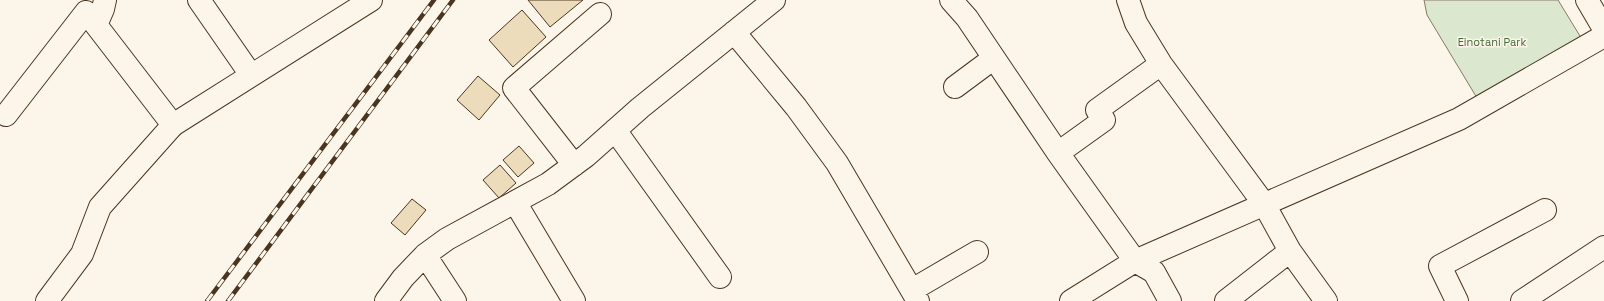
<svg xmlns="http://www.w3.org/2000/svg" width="1604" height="301" font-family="'Space Grotesk',sans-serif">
  <rect width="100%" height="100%" fill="#fbf6e9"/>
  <path fill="#dce7d0" stroke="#887966" d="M1424,0h134l25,41 -106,57 -50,-83z"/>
  <path fill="#ecdcbc" stroke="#4a3520" d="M528,0h55l-33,27z
    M522,10l24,27 -33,30 -24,-27z
    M478,76l22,19 -21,25 -22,-20z
    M519,146l15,17 -16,14 -15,-17z
    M500,165l16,18 -17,15 -16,-18z
    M412,199l14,11 -21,25 -14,-12z"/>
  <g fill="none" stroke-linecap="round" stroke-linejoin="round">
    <g stroke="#4a3520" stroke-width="24">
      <path id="minor" d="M199,0l52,75
        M951,0l16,18 91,135 77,108 19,11 16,29
        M1128,0l8,23 25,41 103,140 26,47 36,50
        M96,25l7,-16 2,-9
        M734,32l62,75 41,56 81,138
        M955,87l39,-29
        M6,115l80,-103 87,113 198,-125
        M615,130l105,147
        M1058,153l46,-33 -7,-10 64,-46
        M574,165l-60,-77 86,-74
        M515,202l59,99
        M425,255l30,46
        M912,290l65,-38
        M386,301l17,-23 22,-23 22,-16 101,-55 38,-28 54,-48 134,-108
        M1071,301l64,-40 324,-142 145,-83
        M1226,301l64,-50
        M1457,301l-17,-35 105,-56
        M1522,301l82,-54"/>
    </g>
    <g stroke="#4a3520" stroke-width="24">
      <path id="tertiary" d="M1587,0l17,29"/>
    </g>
    <g stroke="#4a3520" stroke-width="24">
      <path id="secondary" d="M47,301l35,-47 18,-47 73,-82"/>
    </g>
    <use href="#minor" stroke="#fbf6e9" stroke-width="22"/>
    <use href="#tertiary" stroke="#fbf6e9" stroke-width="22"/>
    <use href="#secondary" stroke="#fbf6e9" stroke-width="22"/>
    <g stroke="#4a3520" stroke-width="4.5">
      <path id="rail" d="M207,301l227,-301
        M228,301l225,-301"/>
    </g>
    <use href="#rail" stroke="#fbf6e9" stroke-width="3" stroke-dasharray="9" stroke-linecap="butt"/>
  </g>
  <g text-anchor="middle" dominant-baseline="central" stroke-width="3" stroke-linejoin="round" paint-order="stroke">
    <g font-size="11" fill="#436837" stroke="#fbf6e9">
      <text x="1492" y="42">Einotani Park</text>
    </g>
  </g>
</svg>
